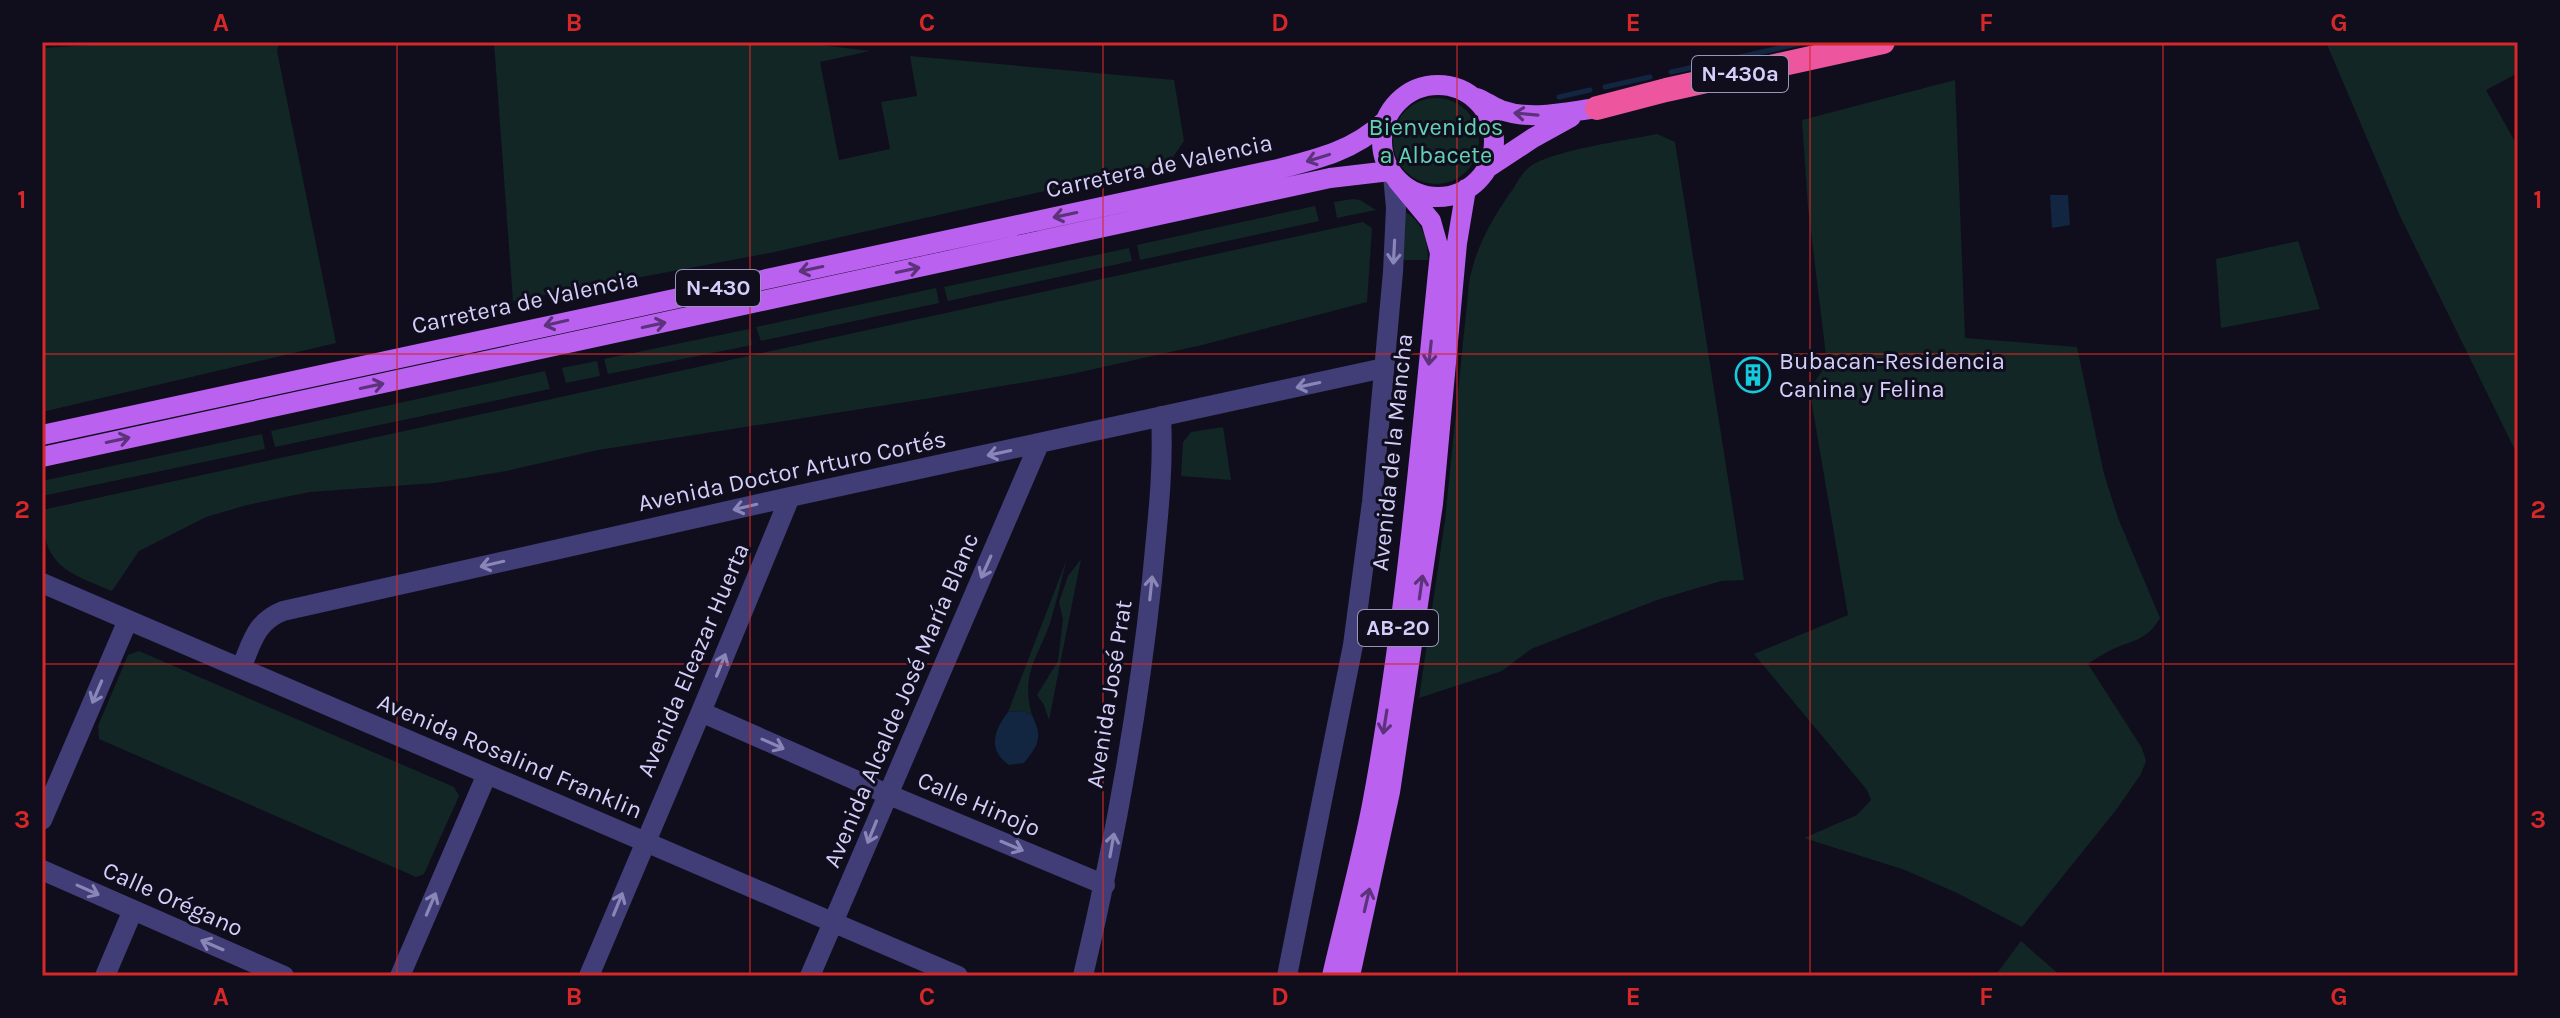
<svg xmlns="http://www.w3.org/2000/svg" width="2560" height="1018" font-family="Karla,sans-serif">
  <rect width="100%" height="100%" fill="#100e1d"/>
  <path fill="#112625" d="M145,42h134l-2,9 59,292 -294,69v-364z
    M494,42h303l73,9 -50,11 19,98 51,-11 -9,-47 36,-6 -7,-40 264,24 10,61 -15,22 -399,90 -257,48z
    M2326,42h192v31l-32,17 32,57v309l-118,-240z
    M1955,80l10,258 112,9 27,127 14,44 42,100c-13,23 -28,22 -49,32 -8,4 -16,9 -23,14l54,84 4,13 -5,13 -25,36 -94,117 -65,-34 -52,-23 -101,-32 53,-23 14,-15 -4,-10 -113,-136 94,-39 -37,-216 2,-15 14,-20 -19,-157 -6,-87z
    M1393 141a43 43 0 1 1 86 0a43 43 0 1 1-86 0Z
    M1657,134l18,8 69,438 -23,1 -64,19 -126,49 -29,22 -83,27 26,-178 24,-237c6,-35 24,-66 44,-94 5,-8 11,-19 19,-24 28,-16 91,-24 125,-31z
    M1352,199l8,1 16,10 -39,8 -3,-16z
    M1315,206l4,15 -179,39 -3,-15z
    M1404,211c19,11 24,29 24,49h-26z
    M1363,222l9,6 -5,74 -165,43 -135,30 -136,23 -333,52 -92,21 -71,12 -125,9 -63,13 -41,12 -67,34 -27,40c-46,-19 -69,-25 -70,-81z
    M2298,241l22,68 -99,19 -5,-69z
    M1129,248l3,13 -184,40 -4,-14z
    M936,288l3,15 -178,38 -5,-14z
    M749,329l3,16 -144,29 -4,-15z
    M597,361l3,15 -34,7 -4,-15z
    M545,371l5,18 -275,58 -4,-16z
    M1223,427l8,53 -50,-4 2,-34 8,-10z
    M262,434l3,15 -223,47v-15z
    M1067,559c-6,20 -10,41 -16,61 -12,37 -31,53 -19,95l-9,-4 -15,1z
    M1081,559l-32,161 -5,-15 -7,-10 21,-34 5,-42 -4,-17 9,-26z
    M139,651l315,136 5,9 -35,78 -8,3 -317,-138 -1,-13 30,-71z
    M2021,941l40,35h-66z"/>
  <path fill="#122541" d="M2050,195h18l2,30 -18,3z
    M1023,711l9,4c11,23 7,29 -8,48l-15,2c-22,-15 -15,-35 -1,-53z"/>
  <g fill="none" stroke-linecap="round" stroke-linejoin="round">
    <path stroke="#122541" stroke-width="5" d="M1735,58l71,-16
      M1671,72l37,-8
      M1605,87l45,-10
      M1559,97l31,-7"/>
    <path stroke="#403d77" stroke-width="20" d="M42,583l916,393
      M241,668c11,-25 14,-46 42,-57l507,-114 594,-129
      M701,712l186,82 218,91
      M42,820l86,-200
      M42,870l242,106
      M105,976l28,-66
      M400,976l87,-202
      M589,976l112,-264 89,-215
      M810,976l229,-532
      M1083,976c31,-130 55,-263 69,-396 5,-56 12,-107 9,-164
      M1287,976l66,-331 19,-143 21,-230 3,-64 -3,-33"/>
    <path stroke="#ba61ef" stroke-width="20" d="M1382 141a56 56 0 1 1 112 0a56 56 0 1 1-112 0Z
      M1477,98c8,3 16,9 24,12 31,11 65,2 96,-2
      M1486,169l47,-31 38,-21
      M42,435l1236,-266c40,-10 77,-19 107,-48
      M42,457l1288,-279 60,-7
      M1332,976c13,-57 29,-114 40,-171 34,-182 49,-368 68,-552l-9,-32 -34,-41
      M1350,976l40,-184 43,-288 24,-261 9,-54"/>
    <path stroke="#ed569e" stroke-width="24" d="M1597,108l69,-18 217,-48"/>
  </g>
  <defs><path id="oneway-shaft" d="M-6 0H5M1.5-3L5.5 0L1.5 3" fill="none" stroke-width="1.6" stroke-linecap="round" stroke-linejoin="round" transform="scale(2)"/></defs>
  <g stroke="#5c337b">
    <use href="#oneway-shaft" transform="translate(1526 114) rotate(-175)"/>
    <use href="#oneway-shaft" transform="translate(1318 158) rotate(163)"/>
    <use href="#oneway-shaft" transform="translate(1065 215) rotate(168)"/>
    <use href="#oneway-shaft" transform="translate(811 269) rotate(168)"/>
    <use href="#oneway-shaft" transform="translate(908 270) rotate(-12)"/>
    <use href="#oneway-shaft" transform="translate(556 323) rotate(167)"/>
    <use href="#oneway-shaft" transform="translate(654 325) rotate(-12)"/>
    <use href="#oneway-shaft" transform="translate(1430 353) rotate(96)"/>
    <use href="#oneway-shaft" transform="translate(372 386) rotate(-12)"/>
    <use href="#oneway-shaft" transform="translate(118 440) rotate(-12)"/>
    <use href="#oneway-shaft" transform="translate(1421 587) rotate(-82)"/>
    <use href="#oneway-shaft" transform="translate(1385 722) rotate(99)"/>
    <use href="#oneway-shaft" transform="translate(1367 900) rotate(-77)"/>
  </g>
  <g stroke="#8a86b8">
    <use href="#oneway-shaft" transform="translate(1394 252) rotate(93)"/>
    <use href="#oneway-shaft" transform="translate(1308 385) rotate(168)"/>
    <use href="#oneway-shaft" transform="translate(999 453) rotate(168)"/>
    <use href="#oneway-shaft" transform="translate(745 507) rotate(167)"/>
    <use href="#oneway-shaft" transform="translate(492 564) rotate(167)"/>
    <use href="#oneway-shaft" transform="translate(986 567) rotate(114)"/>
    <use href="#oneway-shaft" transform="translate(1151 588) rotate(-84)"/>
    <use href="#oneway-shaft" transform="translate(721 665) rotate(-68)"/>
    <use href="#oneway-shaft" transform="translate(97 692) rotate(113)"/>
    <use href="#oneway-shaft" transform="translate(773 744) rotate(24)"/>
    <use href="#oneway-shaft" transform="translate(872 832) rotate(112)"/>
    <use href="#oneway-shaft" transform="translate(1112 845) rotate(-80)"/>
    <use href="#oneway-shaft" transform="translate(1012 846) rotate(23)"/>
    <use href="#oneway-shaft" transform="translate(88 890) rotate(24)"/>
    <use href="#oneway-shaft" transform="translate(431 904) rotate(-67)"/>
    <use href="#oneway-shaft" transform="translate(618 904) rotate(-68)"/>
    <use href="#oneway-shaft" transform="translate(212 945) rotate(-157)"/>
  </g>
  <path fill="none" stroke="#d62828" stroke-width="2" stroke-opacity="0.55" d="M397,42v934M750,42v934M1103,42v934M1457,42v934M1810,42v934M2163,42v934M42,354h2476M42,664h2476"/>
  <defs>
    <g id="building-ring" transform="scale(1.8)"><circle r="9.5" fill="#100e1d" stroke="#17c9dd" stroke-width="1.5"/><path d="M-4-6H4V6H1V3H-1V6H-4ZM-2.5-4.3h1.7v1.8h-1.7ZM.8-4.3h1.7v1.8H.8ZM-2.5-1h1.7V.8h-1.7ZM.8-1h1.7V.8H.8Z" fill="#17c9dd"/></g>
  </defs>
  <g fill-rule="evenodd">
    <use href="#building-ring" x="1753" y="375"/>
  </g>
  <g text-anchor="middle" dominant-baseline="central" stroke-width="6" stroke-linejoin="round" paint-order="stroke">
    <g fill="#100e1d" stroke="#9994b8" stroke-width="2">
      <rect x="1692" y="56" width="96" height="36" rx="6"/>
      <rect x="676" y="270" width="84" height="36" rx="6"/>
      <rect x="1358" y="610" width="80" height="36" rx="6"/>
    </g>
    <g font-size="22" font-weight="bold" fill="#d4cefa">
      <text x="1740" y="74">N-430a</text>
      <text x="718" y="288">N-430</text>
      <text x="1398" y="628">AB-20</text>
    </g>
    <g font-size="24" fill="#63d1b6" stroke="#100e1d">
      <text x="1436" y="127">Bienvenidos<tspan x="1436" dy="28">a Albacete</tspan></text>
    </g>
    <g font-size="24" fill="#d4cefa" stroke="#100e1d">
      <text transform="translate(1159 166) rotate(-12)">Carretera de Valencia</text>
      <text transform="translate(525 302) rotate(-12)">Carretera de Valencia</text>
      <text transform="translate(1392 452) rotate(-84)">Avenida de la Mancha</text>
      <text transform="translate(792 471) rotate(-12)">Avenida Doctor Arturo Cortés</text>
      <text transform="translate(693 660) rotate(-67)">Avenida Eleazar Huerta</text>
      <text transform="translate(1109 694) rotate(-81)">Avenida José Prat</text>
      <text transform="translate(901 700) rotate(-67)">Avenida Alcalde José María Blanc</text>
      <text transform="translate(510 756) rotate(23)">Avenida Rosalind Franklin</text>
      <text transform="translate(979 804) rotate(23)">Calle Hinojo</text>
      <text transform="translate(173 899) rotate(24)">Calle Orégano</text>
    </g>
    <g font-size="24" fill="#d4cefa" stroke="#100e1d" text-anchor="start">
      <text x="1779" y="361">Bubacan-Residencia<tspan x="1779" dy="28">Canina y Felina</tspan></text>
    </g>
  </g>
  <rect width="2560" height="1018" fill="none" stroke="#100e1d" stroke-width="88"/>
  <rect x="44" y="44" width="2472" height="930" fill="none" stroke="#d62828" stroke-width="3"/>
  <g font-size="26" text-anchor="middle" font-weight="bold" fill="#d62828">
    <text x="221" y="31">A</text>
    <text x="574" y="31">B</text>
    <text x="927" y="31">C</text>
    <text x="1280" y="31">D</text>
    <text x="1633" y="31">E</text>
    <text x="1986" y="31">F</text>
    <text x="2339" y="31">G</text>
    <text x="22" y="208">1</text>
    <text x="2538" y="208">1</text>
    <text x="22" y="518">2</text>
    <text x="2538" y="518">2</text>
    <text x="22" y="828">3</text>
    <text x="2538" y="828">3</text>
    <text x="221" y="1005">A</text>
    <text x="574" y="1005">B</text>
    <text x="927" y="1005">C</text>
    <text x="1280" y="1005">D</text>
    <text x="1633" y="1005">E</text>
    <text x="1986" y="1005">F</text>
    <text x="2339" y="1005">G</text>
  </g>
</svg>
